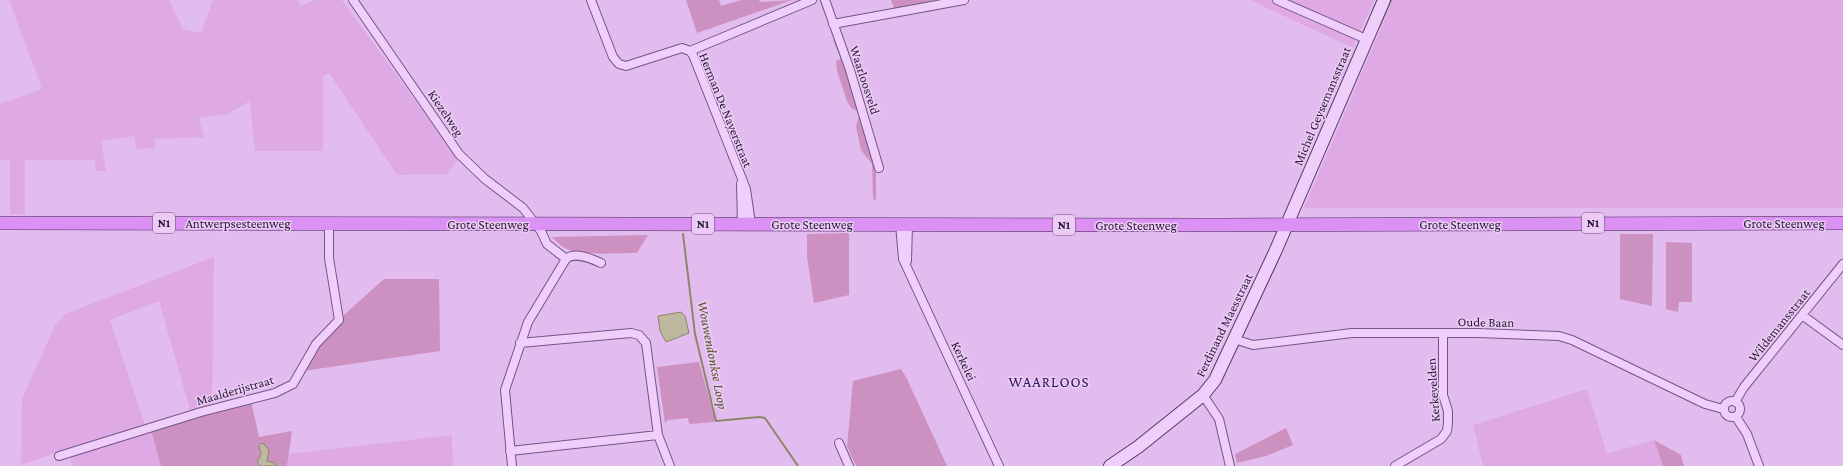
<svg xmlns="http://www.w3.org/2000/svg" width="1843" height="466" font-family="'Crimson Pro',serif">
  <rect width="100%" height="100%" fill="#e2bcee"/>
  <path fill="#dea9e4" d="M9,0h160l14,29 18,4 12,-33h85l3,6 13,-6h28l116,160 -11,14 -50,1 -68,-102 -6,3v75h-68l-5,-50 -22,13 -29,4 5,19 -49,2v9l-18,1 -3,-13 -33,5 5,30h-10l-1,-11h-70v54h-15v-54h-10v-56l42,-15z
    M1250,0h124l-21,48z
    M1393,0h450v208h-539z
    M214,257l-2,150 -21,6 -32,-112 -49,19 37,111 4,-1 10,36h-88l-6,-17 -46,16 1,-66 33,-74 10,-11z
    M1587,389l20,65 47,-14 9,26h-180l-10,-41z
    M452,435l1,31h-166l2,-12z"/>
  <path fill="#cc90c1" d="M686,0h33l2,6 20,-6h18l1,2 32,-2 -95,33z
    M891,0h43v3l-40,6z
    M835,39l9,21 32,107v34l-3,-2 -1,-35 -11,-14 -5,-24 3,-10 -2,-5 -6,-3 -4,-7 -10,-30 -1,-10 5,-2 -8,-19z
    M849,233v62l-35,8 -7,-46v-23z
    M1620,234h33l-1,72 -32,-7z
    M648,235l-11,18c-18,0 -55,3 -70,-4 -5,-2 -11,-8 -15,-12z
    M1666,242l26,1v59h-13l-1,10 -12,-3z
    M384,279h55l1,72 -137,20 14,-24 27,-29v-3z
    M699,362l16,58 -1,2 -25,2 -1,-6 -20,2 -3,3 -8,-56z
    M901,369l6,10 40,87h-91l-9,-20 6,-65z
    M251,401l8,36 33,-6 -5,35h-126l-10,-36z
    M1286,428l7,17 -27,11 -29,7 -2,-9z
    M1654,440l27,15 3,11h-21z"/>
  <path fill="#bfb8a0" stroke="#8d8668" d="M681,312l4,4 4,17 -23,9 -6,-11 -2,-15z
    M261,443l3,1 5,6 -2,11 8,2 2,3h-17c-6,-6 1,-7 1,-14 -1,-2 -2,-4 -2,-6z"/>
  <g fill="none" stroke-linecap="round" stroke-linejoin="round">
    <path stroke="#8d8668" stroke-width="2" d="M1379,27l12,-27
      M683,234l12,100 21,87 43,-4 6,1 33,48"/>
    <g stroke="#725586" stroke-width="10">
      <path id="street" d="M353,0l106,154 26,25 38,29 18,23 6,13 19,15 -38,63 -23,68 7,76
        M591,0l22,57 6,7 7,2 56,-18 8,3 3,4 53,134 5,35
        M825,0l25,70 29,98
        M1277,0l89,39
        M833,24l131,-24
        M690,51l122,-51
        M741,184l1,40
        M900,224l3,35 96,207
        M566,259c9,-8 26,0 35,4
        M907,261l1,-37
        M1802,315l41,30
        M1234,339l19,6 99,-12h126l81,3 13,4 133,64 18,5
        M520,343l111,-10 8,2 7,8 12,92 12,31
        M1203,395l16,24 11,47
        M1724 409a8 8 0 1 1 16 0a8 8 0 1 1-16 0Z
        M1735,402l9,-15 99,-123
        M1736,417l11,17 12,32
        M839,443l10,23
        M510,451l148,-16
        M59,456l142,-44 74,-19 18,-9 23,-40 23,-24 -10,-62v-35
        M1395,466l46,-27 6,-8 1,-8v-12l-5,-16v-62"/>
    </g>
    <g stroke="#533967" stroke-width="14">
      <path id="secondary" d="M1110,466l28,-19 65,-52 12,-15 60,-128 109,-252"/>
    </g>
    <g stroke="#402a53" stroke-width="14">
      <path id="primary" d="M0,223l1220,2 623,-2"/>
    </g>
    <use href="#street" stroke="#efcff9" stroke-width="8"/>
    <use href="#secondary" stroke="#efcff9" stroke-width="12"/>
    <use href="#primary" stroke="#db91f4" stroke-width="13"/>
  </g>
  <g text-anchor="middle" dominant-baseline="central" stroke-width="3" stroke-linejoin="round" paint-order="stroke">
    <g fill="#eccbf6" stroke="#64506f" stroke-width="1">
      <rect x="153" y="213" width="22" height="20" rx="3"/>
      <rect x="1582" y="213" width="22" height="20" rx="3"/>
      <rect x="692" y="214" width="22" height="20" rx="3"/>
      <rect x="1053" y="215" width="22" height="20" rx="3"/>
    </g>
    <g font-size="12" font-weight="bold" fill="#291b35">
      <text x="164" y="223">N1</text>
      <text x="1593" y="223">N1</text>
      <text x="703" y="224">N1</text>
      <text x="1064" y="225">N1</text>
    </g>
    <g font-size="13" fill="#291b35" stroke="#eccbf6">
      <text transform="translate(865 80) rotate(72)">Waarloosveld</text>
      <text transform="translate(1322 106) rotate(-67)">Michel Geysemansstraat</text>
      <text transform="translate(726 110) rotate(68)">Herman De Nayerstraat</text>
      <text transform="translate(446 113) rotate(56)">Kiezelweg</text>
      <text x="238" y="223">Antwerpsesteenweg</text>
      <text x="1784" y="223">Grote Steenweg</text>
      <text x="488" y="224">Grote Steenweg</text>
      <text x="812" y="224">Grote Steenweg</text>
      <text x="1460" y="224">Grote Steenweg</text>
      <text x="1136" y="225">Grote Steenweg</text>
      <text transform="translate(1486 322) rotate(1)">Oude Baan</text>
      <text transform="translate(1224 325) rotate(-64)">Ferdinand Maesstraat</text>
      <text transform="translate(1779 325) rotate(-51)">Wildemansstraat</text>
      <text transform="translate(964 361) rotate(65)">Kerkelei</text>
      <text transform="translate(235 390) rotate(-16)">Maalderijstraat</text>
      <text transform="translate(1433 390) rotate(-94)">Kerkevelden</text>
    </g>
    <g font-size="14" font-style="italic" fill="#555529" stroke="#eccbf6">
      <text transform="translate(713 355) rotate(79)">Wouwendonkse Loop</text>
    </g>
    <g font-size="15" letter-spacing="1" fill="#2d1962" stroke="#eccbf6">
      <text x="1049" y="382">WAARLOOS</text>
    </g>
  </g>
</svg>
